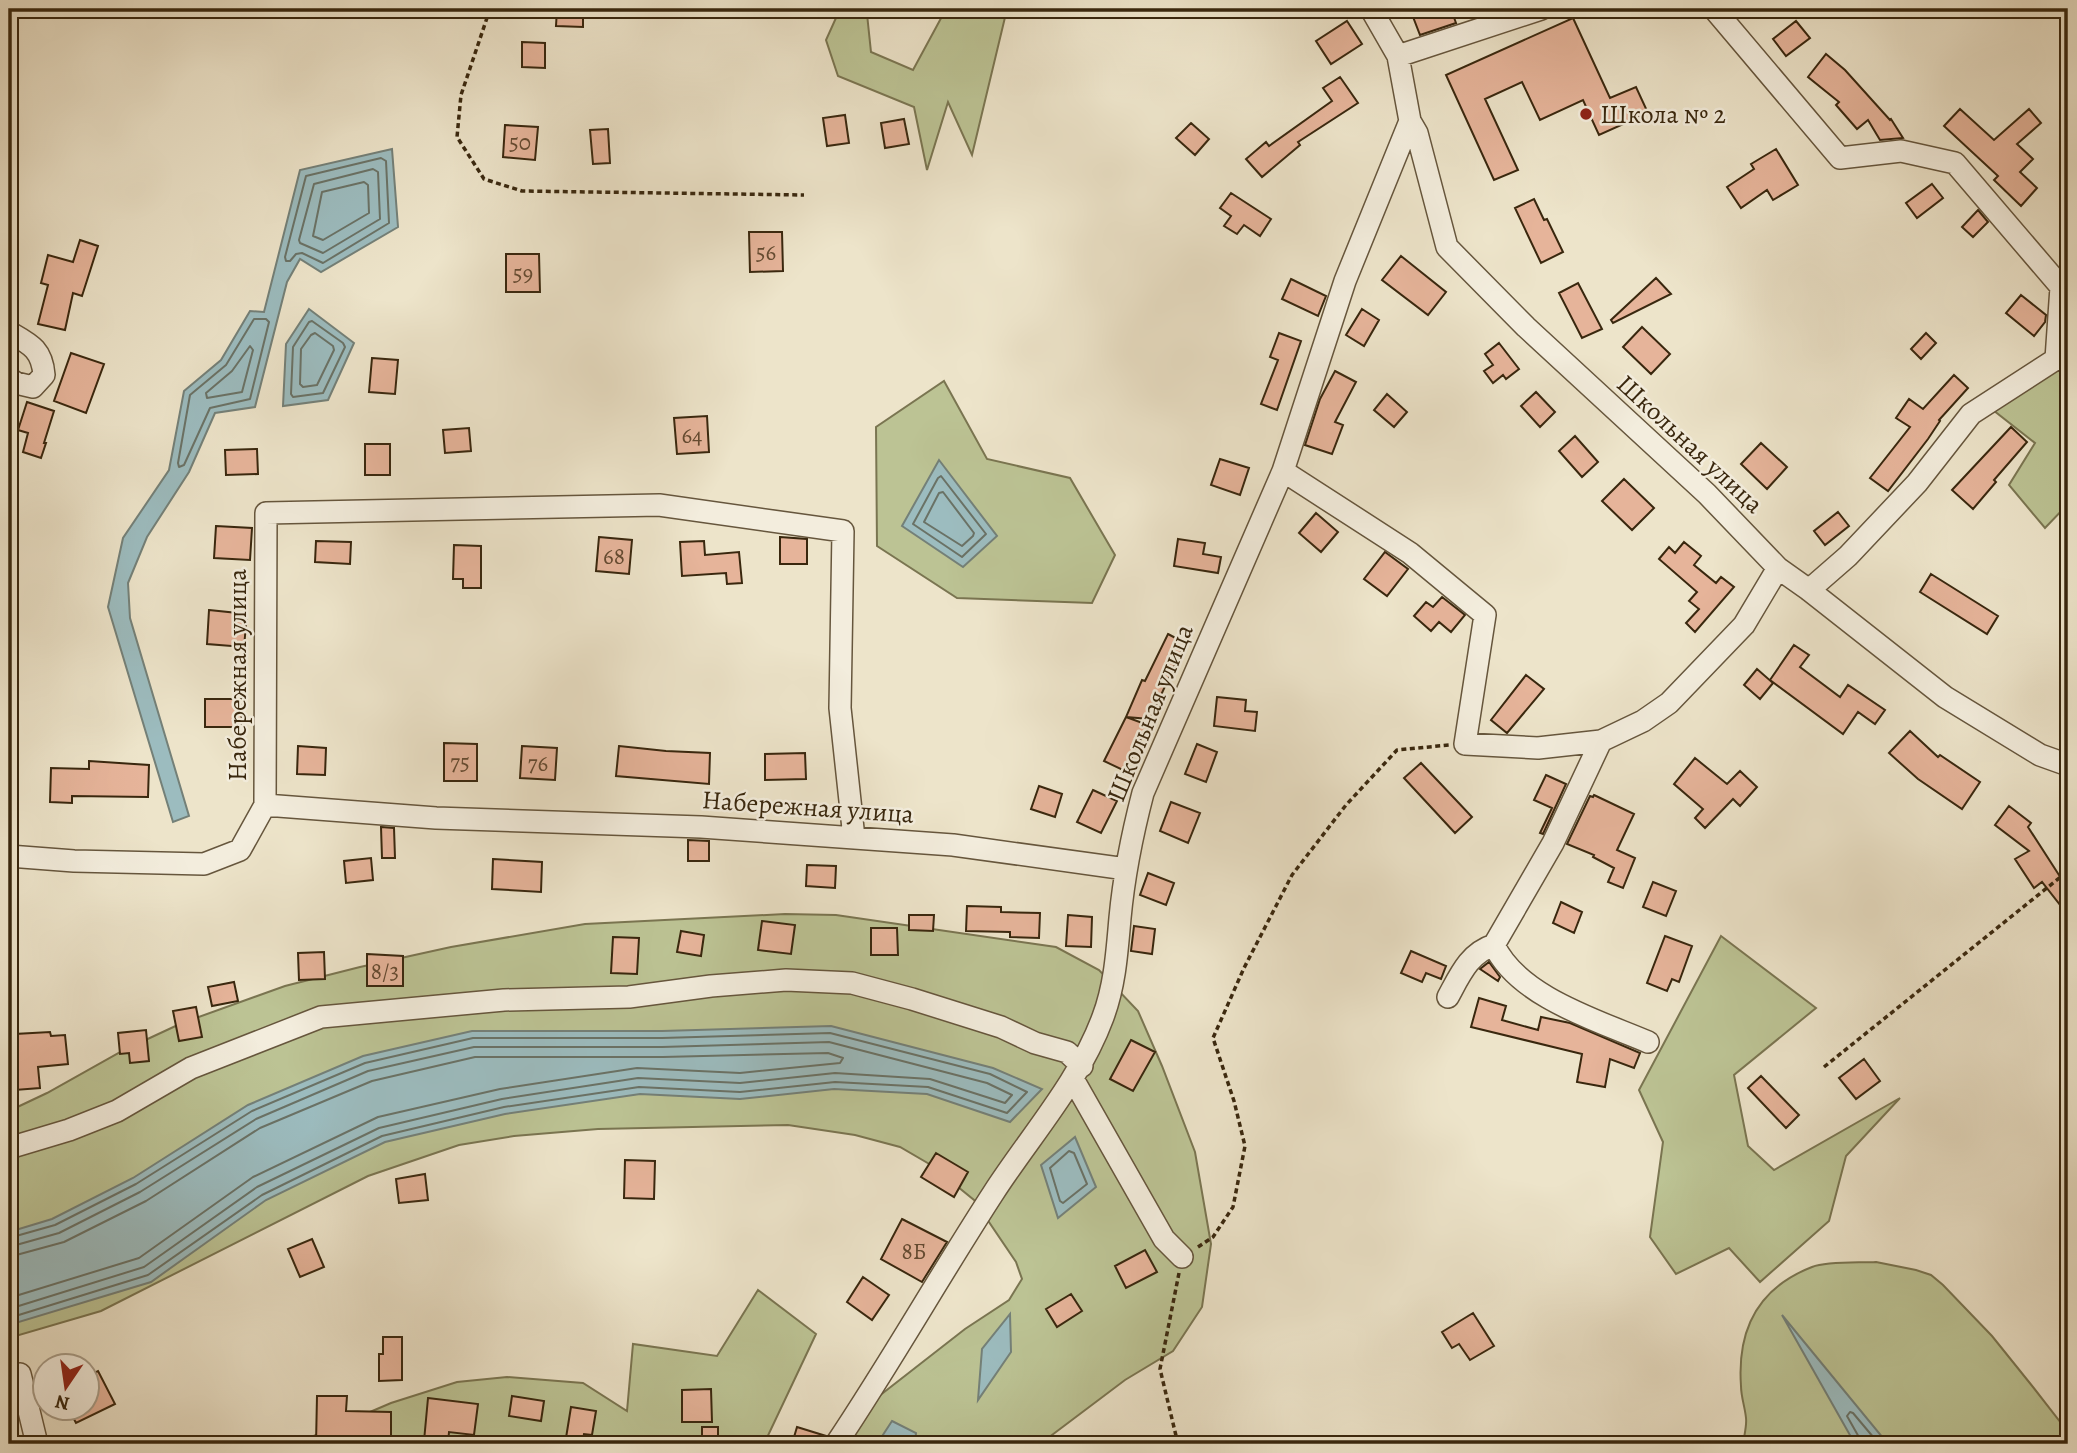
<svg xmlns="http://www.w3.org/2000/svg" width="2077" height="1453" font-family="Alegreya,serif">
  <rect width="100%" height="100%" fill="#ede4ca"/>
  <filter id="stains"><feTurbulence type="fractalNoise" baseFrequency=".00286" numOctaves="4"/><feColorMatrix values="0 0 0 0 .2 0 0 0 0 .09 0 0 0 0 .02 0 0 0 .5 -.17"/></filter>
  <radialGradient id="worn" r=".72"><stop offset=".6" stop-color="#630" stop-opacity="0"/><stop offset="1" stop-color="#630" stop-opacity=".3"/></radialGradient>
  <path fill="#bcc394" stroke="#7a7551" stroke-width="2" d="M840,9h29l-2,5 4,38 42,18 33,-61h61l-35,146 -24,-53 -21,68 -13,-63 -76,-31 -12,-36z
    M2053,368l15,5v131l-23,24 -36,-43 26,-42 -42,-33z
    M944,381l43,78 83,19 45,77 -23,48 -135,-5 -80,-52 -1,-119z
    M785,914l51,1 220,32 43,23 39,41 24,55 33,86 16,92 -9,63 -29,44 -48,29 -85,64h-215l40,-37 100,-78 44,-29 13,-21 -6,-17 -42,-62 -43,-35 -31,-18 -45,-12 -67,-10 -190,4 -84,7 -55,9 -91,31 -267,135 -92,27v-227l38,-18 77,-43 58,-27 103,-37 75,-19 91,-20 134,-23z
    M1721,936l95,72 -82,67 14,71 26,24 126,-72 -54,58 -17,65 -69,61 -31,-34 -53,26 -26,-37 13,-95 -24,-52z
    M1876,1262l40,8 15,5 12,10 49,51 41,51 35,45v12h-325c1,-8 4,-18 3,-26 -1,-11 -5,-21 -5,-32 -4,-56 17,-98 71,-119 16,-6 46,-4 64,-5z
    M758,1290l58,44 -52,110h-469l96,-41 66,-21 50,-5 76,6 44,28 6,-67 84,12z"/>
  <path fill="#9cbcbf" stroke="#748078" stroke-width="2" d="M392,149l6,78 -77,45 -21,-13 -13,23 -32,125 -40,6 -26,59 -42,65 -19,46 2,35 59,198 -16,6 -65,-215 15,-69 46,-68 15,-79 37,-31 29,-49 14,1 36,-142z
    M309,309l45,34 -26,57 -45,6 3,-62z
    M939,460l58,76 -34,31 -61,-41z
    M831,1026l162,42 49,21 -32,33 -83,-28 -93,-5 -94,10 -100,-5 -135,20 -120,28 -119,58 -115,82 -142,43v-93l43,-13 81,-41 115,-73 115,-49 109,-25h190z
    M1075,1137l21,50 -38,31 -17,-53z
    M1010,1314l1,38 -33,48 4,-51z
    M1782,1315l106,129h-33z
    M892,1421l24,12 -1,11h-38z"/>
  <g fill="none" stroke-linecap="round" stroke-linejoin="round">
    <path stroke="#6a7266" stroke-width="2" d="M381,158l5,3 3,62 -66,40 -21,-10 -6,1 -6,7h-4l-1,-4 21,-81z
      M373,169l5,3 2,47 -57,34 -23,-10 -1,-3 15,-56z
      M364,182l4,3 1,28 -46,27 -10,-4 9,-44z
      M254,319h12l3,3 -19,77 -40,9 -26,57 -5,2 -1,-4 12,-68 36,-30z
      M312,321l31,22 2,4 -22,46 -30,4 -2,-3 2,-47 16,-25z
      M315,333l18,13 1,4 -17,35 -14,2 -3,-3 1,-35 10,-14z
      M250,346l3,4 -11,42 -35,6 -1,-5 26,-22z
      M941,476l45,58 -24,23 -49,-33 25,-46z
      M943,492l31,41 -1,3 -11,10 -38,-24 15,-29z
      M1069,1151l5,2 13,31 -24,19 -3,-2 -10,-33z
      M9,1238l46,-13 81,-41 116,-73 113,-48 108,-25h189l168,-5 160,41 37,18 -20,21 -79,-26 -93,-5 -95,10 -101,-5 -135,20 -122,29 -120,59 -114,80 -139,43
      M9,1247l50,-14 81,-41 116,-73 112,-48 106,-24h188l167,-5 158,41 25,12 -7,8 -75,-24 -95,-6 -95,10 -102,-5 -136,21 -123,29 -122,59 -113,80 -135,42
      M9,1257l55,-15 82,-41 114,-73 112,-47 103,-24h188l165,-4 15,5 -3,5 -100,10 -103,-5 -137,21 -122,28 -125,60 -114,81 -130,40
      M1861,1444l-1,-5 -13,-23 3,-4 3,1 26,31"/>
  </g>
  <path fill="#e6b49a" stroke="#39270e" stroke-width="2" d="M557,9h26v18l-27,-1z
    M1410,9h41l5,14 -36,12z
    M1573,18l37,80 26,-11 12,26 -49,22 -16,-35 -43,20 -18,-38 -37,17 33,71 -24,10 -48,-105z
    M1347,21l15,23 -31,20 -15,-23z
    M1796,21l14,17 -24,18 -13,-17z
    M522,42l23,1v25l-23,-1z
    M1826,54l19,16 45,50 1,-1 12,19 -23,2 -12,-20 -11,9 -21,-24 3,-3 -31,-25z
    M1340,77l18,26 -60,39 2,3 -38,32 -16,-18 20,-17 3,4 63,-45 -9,-13z
    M1960,109l34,31 35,-31 12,14 -24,21 16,15 -13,13 17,16 -16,18 -27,-26 4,-4 -54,-50z
    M845,115l4,28 -22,3 -4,-28z
    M904,119l5,25 -24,4 -4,-25z
    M1191,123l18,16 -14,16 -19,-17z
    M505,125l33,2 -3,33 -32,-3z
    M608,129l2,34 -17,1 -3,-34z
    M1776,149l22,36 -25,15 -6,-10 -26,18 -14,-21 27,-18 -3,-5z
    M1932,184l11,14 -26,20 -11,-15z
    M1231,193l40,26 -11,17 -16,-11 -7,9 -13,-8 7,-10 -11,-8z
    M1534,199l10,21 3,-1 16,33 -22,11 -26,-55z
    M1978,210l10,12 -15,15 -11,-10z
    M749,232h33l1,39 -33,1z
    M80,240l18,6 -16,50 -9,-3 -8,37 -27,-6 10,-39 -7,-2 7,-28 25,7z
    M506,254h33l1,38h-34z
    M1401,256l45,36 -18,23 -46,-35z
    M1656,278l15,16 -58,29 -2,-3z
    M1291,279l35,17 -8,20 -36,-17z
    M1578,283l24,46 -20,9 -23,-45z
    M2021,295l25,20 -1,7 -11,14 -28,-23z
    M1362,309l17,11 -15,26 -18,-11z
    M1642,327l28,27 -19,20 -28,-27z
    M1279,333l22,8 -24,69 -16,-6 17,-44 -8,-3z
    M1926,333l10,10 -15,16 -10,-10z
    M1499,343l20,26 -13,10 -3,-4 -10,8 -9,-12 9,-6 -8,-11z
    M71,353l33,11 -18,49 -32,-12z
    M372,358l26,2 -3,34 -26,-2z
    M1335,371l21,11 -21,40 8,3 -11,29 -27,-9 15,-46z
    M1954,375l14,13 -29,32 1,1 -12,18 -40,52 -18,-13 40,-51 -14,-9 13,-19 14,10z
    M1536,392l19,20 -15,15 -19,-21z
    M1387,394l20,18 -13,15 -20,-17z
    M27,402l27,9 -10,32h2l-5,15 -18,-6 5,-19 -10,-3z
    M707,416l2,36 -32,2 -3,-36z
    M2011,427l16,15 -33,38 2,2 -23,27 -21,-19z
    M469,428l2,23 -26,2 -2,-23z
    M1575,436l23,26 -16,15 -23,-26z
    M1761,443l26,24 -20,22 -26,-25z
    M365,444h25v31h-25z
    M257,449l1,25 -32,1 -1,-25z
    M1220,459l29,9 -9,27 -29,-10z
    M1624,479l30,29 -22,22 -30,-29z
    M1838,512l11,14 -24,19 -11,-14z
    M1316,513l22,19 -17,20 -22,-19z
    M216,526l36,2 -2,32 -36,-2z
    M599,537l33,3 -3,34 -33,-3z
    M780,537l27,2v25h-27z
    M1178,539l27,4 -2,11 18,3 -3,16 -44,-7z
    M316,541l35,1 -1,22 -35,-2z
    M704,541l1,14 34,-3 3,31 -15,1 -1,-11 -44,3 -2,-34z
    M1684,542l17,14 -7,9 22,18 5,-6 13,10 -39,45 -9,-9 13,-14 -10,-8 8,-9 -38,-33 10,-12 6,6z
    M454,545l27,1v42h-18v-9h-10z
    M1385,552l23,17 -21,27 -23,-17z
    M1931,574l67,42 -11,18 -67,-42z
    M1442,597l23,18 -14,17 -12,-10 -8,9 -17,-15 12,-14 7,5z
    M209,610l38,4 -3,33 -37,-3z
    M1168,634l17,9 -35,76 -24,-2 16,-37 3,1z
    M1794,645l15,10 -9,12 40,30 8,-12 37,25 -10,14 -17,-12 -15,22 -73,-54z
    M1757,669l16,14 -13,16 -16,-14z
    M1526,675l18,14 -37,44 -16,-13z
    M1217,697l29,3 -1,11 12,1 -2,19 -41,-5z
    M205,699h37l-1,28h-36z
    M1126,717l22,8 -23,46 -21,-10z
    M1910,731l28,26 2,-2 40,27 -18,27 -44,-30 -29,-26z
    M444,743l33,1v37h-33z
    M1197,744l20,8 -11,30 -21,-8z
    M298,746l28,2 -1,27 -28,-1z
    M522,746l35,2 -2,32 -35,-2z
    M619,746l47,5 44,2 -1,31 -93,-8z
    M805,753l1,26 -41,1v-26z
    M1695,758l32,26 13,-13 17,16 -17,19 -7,-7 -28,29 -10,-10 8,-9 -29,-25z
    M89,761l60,4 -1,32 -76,-1v7l-22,-1 1,-34 38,1z
    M1421,763l51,54 -17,16 -51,-55z
    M1546,775l20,9 -23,50 -3,-1 12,-25 -18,-8z
    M1039,786l23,8 -7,23 -24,-8z
    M1093,790l24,11 -16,32 -24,-11z
    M1594,795l40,19 -17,36 18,8 -12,30 -15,-6 6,-14 -21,-11 1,-2 -27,-11 23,-48 3,1z
    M1171,802l29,11 -12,30 -28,-12z
    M2009,806l22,17 -3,4 40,62v26l-26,-33 -8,6 -19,-29 14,-8 -34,-26z
    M381,827l13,1 1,30h-13z
    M688,840l21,1v20h-21z
    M371,858l2,22 -27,3 -2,-22z
    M493,859l49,3 -1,30 -49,-3z
    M807,865l29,1 -1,22 -29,-2z
    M1148,873l26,10 -8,22 -26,-10z
    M1653,882l23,9 -10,25 -23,-9z
    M1561,902l21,10 -8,21 -21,-10z
    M967,906l34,1v5l39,1 -1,25 -29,-1v-5l-44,-1z
    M909,915h25l-1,16 -24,-1z
    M1068,915l24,2 -1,30 -25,-1z
    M762,921l33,4 -4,29 -33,-4z
    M1134,926l21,3 -3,25 -21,-3z
    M871,928h26l1,27h-27z
    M681,931l23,4 -3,21 -24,-4z
    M1665,936l27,10 -13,36 -7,-3 -5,12 -20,-8z
    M613,937l26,1 -2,36 -26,-1z
    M1411,951l35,15 -5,13 -15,-6 -4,9 -21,-9z
    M324,952l1,27 -26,1 -1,-27z
    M367,954l36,2v30h-36z
    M1489,962l11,15 -2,4 -18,-12z
    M234,982l4,19 -26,5 -4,-19z
    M1479,998l27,8 -4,14 36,10 3,-13 29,6 70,30 -6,15 -24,-9 -5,28 -28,-5 5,-28 -111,-27z
    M196,1007l6,30 -23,4 -6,-30z
    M146,1030l3,31 -19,2 -1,-10 -9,1 -2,-21z
    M50,1032l1,4 14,-1 3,29 -30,3 2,21 -25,2 -6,-49 7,-1 -1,-6z
    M1131,1040l24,12 -22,39 -23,-12z
    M1864,1059l16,22 -24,18 -17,-21z
    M1761,1076l38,39 -13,13 -38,-40z
    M936,1153l32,19 -14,25 -33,-20z
    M625,1160l30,1 -1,38 -30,-1z
    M425,1174l3,26 -29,3 -3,-24z
    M902,1219l45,23 -25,40 -41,-23z
    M312,1239l12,28 -24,10 -12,-28z
    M1145,1250l12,22 -31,16 -11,-22z
    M863,1277l26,18 -17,25 -25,-18z
    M1071,1294l11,17 -25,16 -11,-18z
    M1473,1313l21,33 -24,14 -11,-16 -7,4 -10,-16z
    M383,1337h19v43l-23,1v-27h4z
    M98,1371l17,33 -39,19 -8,-15h20v-32z
    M711,1389l1,33h-30v-32z
    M317,1396h30l-1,15 45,1v32h-75z
    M512,1396l32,5 -3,20 -32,-5z
    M428,1398l50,6 -4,31 -25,-3 -1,11 -24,-2z
    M571,1407l25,4 -4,24 -8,-1 -2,10h-17z
    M702,1427h16v17h-16z
    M797,1427l29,9 -3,8h-31z"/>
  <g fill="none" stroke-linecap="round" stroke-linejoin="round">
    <g stroke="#66563d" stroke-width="24">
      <path id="minor" d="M1371,9l27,47 12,65 7,12 30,114 79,80 181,167 71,74 31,22 136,107 95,58 28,10
        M1714,9l126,149 61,-7 54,12 106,124 -5,72 12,2
        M1398,56l143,-47
        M9,332c21,12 33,17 35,43l-11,12 -17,-4 -7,-5
        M1283,471l127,82 75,62 -20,129 73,4 63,-7 42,-20 26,-18 75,-78 34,-57
        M1809,590l39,-34 69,-73 54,-69 85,-55
        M265,805l171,13 265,9 252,18 173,24
        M9,856l65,5 130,3 36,-14 25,-45 1,-292 393,-8 184,26 -3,177 14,130
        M1494,945c24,52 105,76 154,97
        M1448,997c12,-22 21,-44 46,-52l59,-102 48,-102
        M1073,1079l91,160 18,18
        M9,1148l60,-18 48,-19 74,-43 130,-51 183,-17 125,-3 82,-11 75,-6 66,3 60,16 89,28 34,16 32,9 15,14
        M9,1376l11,-2 17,70
        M836,1444c55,-82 104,-169 158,-252 37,-57 85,-110 109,-175 12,-32 14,-65 17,-99 4,-43 12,-83 23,-125l140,-322 62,-190 65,-160"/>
    </g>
    <path stroke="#39270e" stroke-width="3.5" stroke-dasharray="5 3.5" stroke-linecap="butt" d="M490,9l-29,86 -4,42 27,42 38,12 282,4
      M1824,1067l244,-196
      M1198,1247l15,-10 20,-30 12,-61 -11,-45 -21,-63 31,-70 48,-93 54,-70 51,-55 52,-5
      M1178,1444l-18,-75 19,-96"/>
    <use href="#minor" stroke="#f3eddd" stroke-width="21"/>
  </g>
  <circle fill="#8f2418" stroke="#f3eddd" stroke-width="2.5" cx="1586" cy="114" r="7"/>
  <g text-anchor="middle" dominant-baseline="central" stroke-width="5" stroke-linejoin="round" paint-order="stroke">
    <g font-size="23" fill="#644a31">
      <text x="520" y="142">50</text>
      <text x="766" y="252">56</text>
      <text x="523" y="273">59</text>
      <text x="692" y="435">64</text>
      <text x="614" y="556">68</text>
      <text x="460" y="762">75</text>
      <text x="538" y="763">76</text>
      <text x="385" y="971">8/3</text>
      <text x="914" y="1251">8Б</text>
    </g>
    <g font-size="26" fill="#39270e" stroke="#f3eddd" text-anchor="start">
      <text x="1600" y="114">Школа № 2</text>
    </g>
    <g font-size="26" fill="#39270e" stroke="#f3eddd">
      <text transform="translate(1690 444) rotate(43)">Школьная улица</text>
      <text transform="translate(237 675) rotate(-90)">Набережная улица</text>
      <text transform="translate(1150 713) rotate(-68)">Школьная улица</text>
      <text transform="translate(808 807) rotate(4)">Набережная улица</text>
    </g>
  </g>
  <rect width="2077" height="1453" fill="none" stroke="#ede4ca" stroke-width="35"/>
  <rect x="10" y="10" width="2056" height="1432" fill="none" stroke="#39270e" stroke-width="3.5"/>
  <rect x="18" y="18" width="2042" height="1418" fill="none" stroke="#39270e" stroke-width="2"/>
  <g transform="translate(66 1387) rotate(193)"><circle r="33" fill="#f3eddd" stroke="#a99e8a" stroke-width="2"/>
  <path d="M0-5L12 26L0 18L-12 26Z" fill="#8f2418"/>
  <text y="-10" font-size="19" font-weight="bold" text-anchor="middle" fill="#39270e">N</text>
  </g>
  <rect width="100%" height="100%" filter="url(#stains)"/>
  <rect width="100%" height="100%" fill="url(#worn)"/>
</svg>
